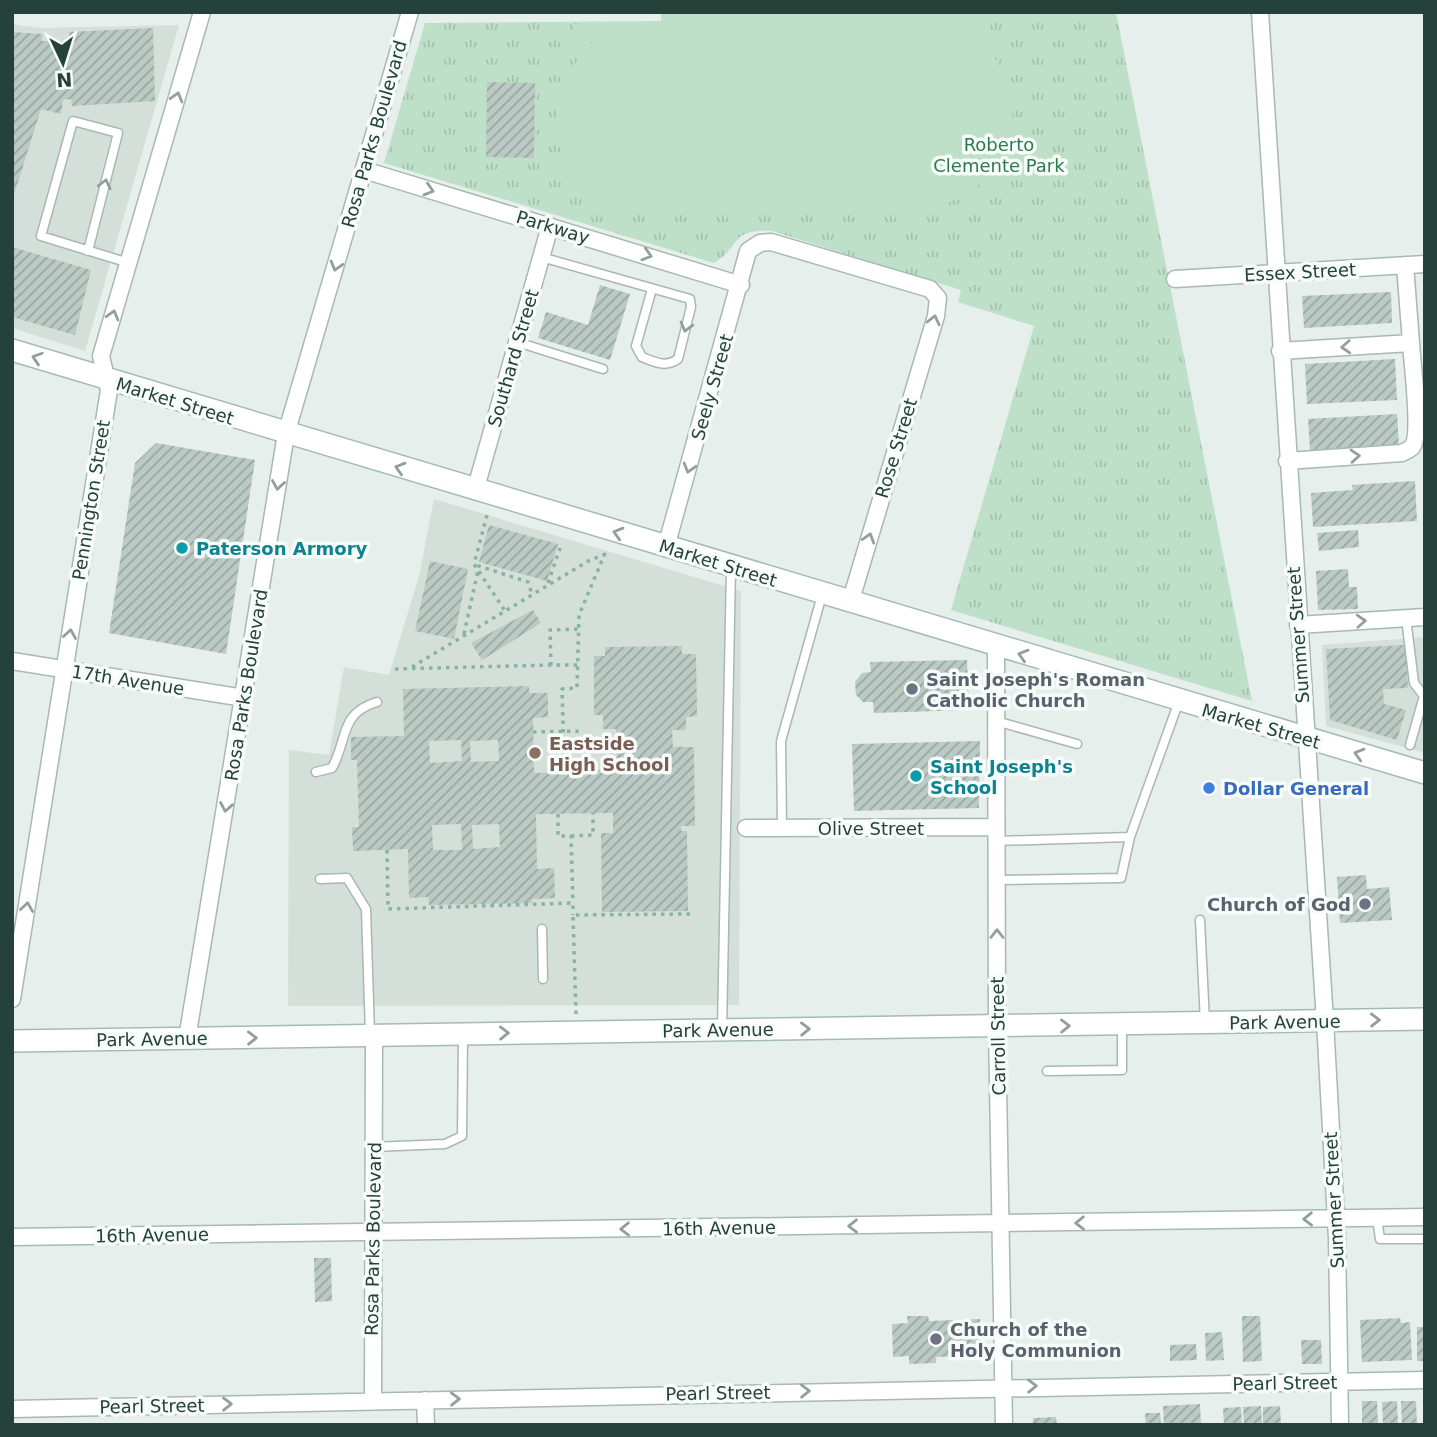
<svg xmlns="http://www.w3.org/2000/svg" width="1437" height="1437" font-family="'DejaVu Sans',sans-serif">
  <defs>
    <pattern id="grass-tufts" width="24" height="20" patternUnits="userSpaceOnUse" patternTransform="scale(1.75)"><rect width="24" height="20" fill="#bfe0c8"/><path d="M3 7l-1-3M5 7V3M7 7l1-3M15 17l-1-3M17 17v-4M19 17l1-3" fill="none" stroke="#a4c1ad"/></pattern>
    <pattern id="building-hatch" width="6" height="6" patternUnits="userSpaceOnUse" patternTransform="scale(1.75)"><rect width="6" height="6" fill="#bbcac4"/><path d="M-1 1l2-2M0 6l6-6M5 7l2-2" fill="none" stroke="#98a6a0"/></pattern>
  </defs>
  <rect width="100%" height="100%" fill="#e6efeb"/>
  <path fill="#d4dfda" d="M12,24l27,4 140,-3 -94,326 -73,-23z
    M434,499l307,92 -2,414 -451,1 1,-256 40,5 15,-88 45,8 30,-99z
    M1425,637v116l-99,-27 -4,-81z"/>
  <path fill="url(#grass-tufts)" d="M661,12h455l136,689 -301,-91 83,-284 -76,-24 3,-12 -189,-59c-43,-2 -30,15 -58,32l-330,-100 41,-140 236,-2z"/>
  <path fill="#bfe0c8" d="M926,12h64l1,15 -23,2c48,38 64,108 13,154 -15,14 -33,20 -52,27l-288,5c-91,-18 -110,-114 -46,-175l-19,-2 -2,-14z"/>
  <path fill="url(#building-hatch)" fill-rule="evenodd" d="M153,28l2,73 -83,5 -1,-7 -8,1 -2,14 -20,-5 -29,92v-169l30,2v7h28l-1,-9z
    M487,82l48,1 -1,75 -48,-1z
    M12,247l79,23 -16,65 -63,-18z
    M600,285l30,9 -20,66 -72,-22 8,-26 42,13z
    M1391,292l1,31 -88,5 -2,-32z
    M1395,359l2,41 -90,4 -2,-40z
    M1397,414l2,32 -89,5 -2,-32z
    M156,443l99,17 -29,194 -117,-21 26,-170z
    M1415,481l2,40 -104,6 -2,-34 42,-3 -1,-5z
    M489,525l69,19 -11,37 -68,-19z
    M1358,530l1,17 -40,4 -2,-18z
    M430,561l38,8 -14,70 -39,-8z
    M1348,569l1,18h8l1,22 -40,1 -2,-39z
    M533,610l8,13 -59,37 -11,-17z
    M1405,645l3,43 -25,1 1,15 22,6 -9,30 -67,-20 -4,-71z
    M682,646v8h14l1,62 -11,1v13h-14l1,17h21l1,79h-14v5h6l1,80 -86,1 -1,-79h12v-20l-77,1 1,55 17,-1 1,30 -23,1v4l-103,2 -1,-8 -19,1 -1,-49 -55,2 -1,-24h7l-2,-67h-6v-23l53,-1 -1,-47 126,-3v7h19v24l-15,1 1,55 22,-1 -1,-13 36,-1v12l26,-1 -1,-40h-13v-14h-9v-59h11v-9zM461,740l1,21 -32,2 -1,-22zM498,740l1,21 -28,1 -1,-21zM461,824l1,26h-29l-1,-25zM499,824l1,23 -27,2 -1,-24z
    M967,660l2,50 -95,3 -1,-11h-10l-7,-7 -1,-13 7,-9 9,-1 -1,-10z
    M980,741l-1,67 -125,3 -2,-67z
    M1366,875l1,14 22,-2 3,33 -52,3 -3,-46z
    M314,1258h17l1,43 -17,1z
    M907,1316h21l1,5 51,-2 1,36 -45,2v6l-27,1v-8l-16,1 -1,-33 16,-1z
    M1242,1316h18l2,45 -19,1z
    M1400,1318l1,5 9,-1 2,38 -50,2 -2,-42z
    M1417,1327h8v34h-8z
    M1222,1332l2,28 -18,1 -1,-28z
    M1301,1340h20l1,24h-20z
    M1196,1344l1,16 -27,1v-16z
    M1362,1401h15l1,24h-16z
    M1397,1401l1,24h-15l-1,-23z
    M1401,1401h15l1,24h-15z
    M1200,1404l1,21h-37l-1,-19z
    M1261,1406l1,19h-18l-1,-18z
    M1280,1406l1,19h-18v-18z
    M1241,1407l1,18h-18l-1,-17z
    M1145,1413h15l1,12h-15z
    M1056,1417l1,8h-24v-7z"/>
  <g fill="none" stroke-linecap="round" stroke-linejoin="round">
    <g stroke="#a8b8b2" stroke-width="11">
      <path id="lane" d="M88,251l30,-118 -45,-12 -32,115 88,27
        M541,257l149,42 1,8 -13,52c-13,9 -23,3 -36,-2l-6,-11 16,-57
        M517,342l86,27
        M1406,618l8,65 10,13 -14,49
        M996,721l81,23
        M316,772l16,-4c16,-28 7,-55 45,-66
        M782,828l-1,-87 41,-146
        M997,841l133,-4
        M320,879l27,-1 19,31 4,126
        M996,880l125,-2 9,-41 49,-136
        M1200,920l5,102
        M542,929l1,50
        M722,1030l9,-463
        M1047,1071l75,-1v-45
        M373,1147l72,-3 17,-8 1,-100
        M1377,1218l3,21h45"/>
    </g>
    <g stroke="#a8b8b2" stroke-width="19">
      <path id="street" d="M1260,12l65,1009 12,217 3,187
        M364,170l377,115
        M1405,265l6,78
        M1175,279l250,-15
        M1280,351l131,-8c1,19 11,92 1,104 -3,3 -6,4 -10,6l-115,8
        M475,491l75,-265
        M666,547l82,-296 12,-8 11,-1 159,47 8,9 -2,18 -86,287
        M1298,625l127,-8
        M996,647l1,380 7,398
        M12,661l232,37
        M746,828l250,-1
        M12,999l97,-609 -8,-34 101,-344
        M187,1039l99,-605 124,-422
        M12,1237l1413,-20
        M425,1400l1,25
        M373,1401l1,-366
        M12,1409l1413,-29"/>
    </g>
    <g stroke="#a4bbb3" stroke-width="24">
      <path id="secondary" d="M12,350l1413,423
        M12,1041l1413,-22"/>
    </g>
    <path stroke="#86b3a5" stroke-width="3.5" stroke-dasharray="3.5 5" stroke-linecap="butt" d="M487,515l-13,49 31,47
      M548,583l12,-35
      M464,634l15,-68 49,16 4,12
      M577,665h-26l-1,-35 28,-1
      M412,667l178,-107 14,-5
      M395,669l156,-4
      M533,732l44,-1v18l39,-2
      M564,758l-2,-69 15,-1 2,-73 27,-64
      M558,814v22h13l2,67
      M571,836l22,-1v-22
      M387,850l1,59 185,-6v12
      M576,1014l-3,-99 117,-1"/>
    <use href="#lane" stroke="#fff" stroke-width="8"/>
    <use href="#street" stroke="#fff" stroke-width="16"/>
    <use href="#secondary" stroke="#fff" stroke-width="21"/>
  </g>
  <defs><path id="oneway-chevron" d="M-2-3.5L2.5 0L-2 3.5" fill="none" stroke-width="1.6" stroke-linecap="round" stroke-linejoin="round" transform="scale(1.75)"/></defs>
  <g stroke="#92a09c">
    <use href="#oneway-chevron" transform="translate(177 97) rotate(-74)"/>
    <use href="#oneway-chevron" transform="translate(105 184) rotate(-76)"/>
    <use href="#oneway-chevron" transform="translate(429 190) rotate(17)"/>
    <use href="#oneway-chevron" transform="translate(647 255) rotate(17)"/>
    <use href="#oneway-chevron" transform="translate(336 266) rotate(106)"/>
    <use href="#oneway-chevron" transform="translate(113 315) rotate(-74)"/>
    <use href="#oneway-chevron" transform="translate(934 320) rotate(-77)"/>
    <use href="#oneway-chevron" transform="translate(686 327) rotate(105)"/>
    <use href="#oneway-chevron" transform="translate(1346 347) rotate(177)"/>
    <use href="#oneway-chevron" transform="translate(37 358) rotate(-162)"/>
    <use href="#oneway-chevron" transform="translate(1355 456) rotate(-4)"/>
    <use href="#oneway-chevron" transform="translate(400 468) rotate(-163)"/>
    <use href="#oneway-chevron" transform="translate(689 468) rotate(106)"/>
    <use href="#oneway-chevron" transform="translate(278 485) rotate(99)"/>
    <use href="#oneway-chevron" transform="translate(618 533) rotate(-164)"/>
    <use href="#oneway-chevron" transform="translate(869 538) rotate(-73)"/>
    <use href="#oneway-chevron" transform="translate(1361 621) rotate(-3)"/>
    <use href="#oneway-chevron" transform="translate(70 634) rotate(-81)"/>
    <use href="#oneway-chevron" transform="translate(1023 655) rotate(-163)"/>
    <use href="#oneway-chevron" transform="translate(1359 754) rotate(-164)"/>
    <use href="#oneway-chevron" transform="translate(226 807) rotate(100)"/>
    <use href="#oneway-chevron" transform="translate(27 907) rotate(-81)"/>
    <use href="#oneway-chevron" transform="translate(997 934) rotate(-90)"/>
    <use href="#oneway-chevron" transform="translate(1375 1020) rotate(-1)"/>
    <use href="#oneway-chevron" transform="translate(1065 1026) rotate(-1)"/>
    <use href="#oneway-chevron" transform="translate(805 1029) rotate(-1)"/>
    <use href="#oneway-chevron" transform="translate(504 1033) rotate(-1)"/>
    <use href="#oneway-chevron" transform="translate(252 1038) rotate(-1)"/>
    <use href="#oneway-chevron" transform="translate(1308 1219) rotate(179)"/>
    <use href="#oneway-chevron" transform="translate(1080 1223) rotate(179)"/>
    <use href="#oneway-chevron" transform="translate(853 1226) rotate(179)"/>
    <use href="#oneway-chevron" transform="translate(625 1229) rotate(179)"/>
    <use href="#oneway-chevron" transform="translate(1032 1386) rotate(-1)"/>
    <use href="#oneway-chevron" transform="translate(805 1391) rotate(-1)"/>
    <use href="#oneway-chevron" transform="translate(455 1399) rotate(-1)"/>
    <use href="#oneway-chevron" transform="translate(227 1404) rotate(-1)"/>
  </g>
  <g fill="#0f9aa8" stroke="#f7fbf9" stroke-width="2.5">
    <circle cx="182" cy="548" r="7"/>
    <circle cx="916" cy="776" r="7"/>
  </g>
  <g fill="#6b7280" stroke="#f7fbf9" stroke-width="2.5">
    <circle cx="912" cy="689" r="7"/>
    <circle cx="1365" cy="904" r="7"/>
    <circle cx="936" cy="1339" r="7"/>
  </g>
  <circle fill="#8d6e63" stroke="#f7fbf9" stroke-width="2.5" cx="535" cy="753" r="7"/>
  <circle fill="#3f7fe0" stroke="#f7fbf9" stroke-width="2.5" cx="1209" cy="788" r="7"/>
  <g text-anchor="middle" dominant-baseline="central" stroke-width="7" stroke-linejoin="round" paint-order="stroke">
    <g font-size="18" fill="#24423a" stroke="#f7fbf9">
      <text transform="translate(374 134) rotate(-74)">Rosa Parks Boulevard</text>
      <text transform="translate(553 227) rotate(17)">Parkway</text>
      <text transform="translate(1300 272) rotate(-3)">Essex Street</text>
      <text transform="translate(513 358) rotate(-74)">Southard Street</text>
      <text transform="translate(712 387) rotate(-74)">Seely Street</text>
      <text transform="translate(175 401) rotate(17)">Market Street</text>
      <text transform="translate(896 448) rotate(-73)">Rose Street</text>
      <text transform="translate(91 500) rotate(-81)">Pennington Street</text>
      <text transform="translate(718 563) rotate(17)">Market Street</text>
      <text transform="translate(1298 635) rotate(-94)">Summer Street</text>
      <text transform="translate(128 680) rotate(9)">17th Avenue</text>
      <text transform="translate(246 685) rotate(-81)">Rosa Parks Boulevard</text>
      <text transform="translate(1261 726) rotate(16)">Market Street</text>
      <text x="871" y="828">Olive Street</text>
      <text transform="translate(1285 1022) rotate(-1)">Park Avenue</text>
      <text transform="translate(718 1030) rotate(-1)">Park Avenue</text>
      <text transform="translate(998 1036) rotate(-91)">Carroll Street</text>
      <text transform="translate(152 1039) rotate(-1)">Park Avenue</text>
      <text transform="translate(1334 1200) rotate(-93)">Summer Street</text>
      <text transform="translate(719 1228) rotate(-1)">16th Avenue</text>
      <text transform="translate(152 1235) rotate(-1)">16th Avenue</text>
      <text transform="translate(373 1239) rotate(-89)">Rosa Parks Boulevard</text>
      <text transform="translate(1285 1383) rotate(-1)">Pearl Street</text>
      <text transform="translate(718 1393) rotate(-1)">Pearl Street</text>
      <text transform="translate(152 1406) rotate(-1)">Pearl Street</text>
    </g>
    <g font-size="18" fill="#2d7a4b" stroke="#f7fbf9">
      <text x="999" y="144">Roberto<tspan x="999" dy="21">Clemente Park</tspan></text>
    </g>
    <g font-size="18" font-weight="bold" fill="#0d838f" stroke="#f7fbf9" text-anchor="start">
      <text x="196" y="548">Paterson Armory</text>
      <text x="930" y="766">Saint Joseph's<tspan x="930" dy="21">School</tspan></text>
    </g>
    <g font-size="18" font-weight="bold" fill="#5b616d" stroke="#f7fbf9" text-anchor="start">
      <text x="926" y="679">Saint Joseph's Roman<tspan x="926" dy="21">Catholic Church</tspan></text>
      <text x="1351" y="904" text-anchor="end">Church of God</text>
      <text x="950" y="1329">Church of the<tspan x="950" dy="21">Holy Communion</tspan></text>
    </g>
    <g font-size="18" font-weight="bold" fill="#785e54" stroke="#f7fbf9" text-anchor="start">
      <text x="549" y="743">Eastside<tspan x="549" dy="21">High School</tspan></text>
    </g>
    <g font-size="18" font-weight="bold" fill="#366cbe" stroke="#f7fbf9" text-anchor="start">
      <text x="1223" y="788">Dollar General</text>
    </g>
  </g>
  <rect width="1437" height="1437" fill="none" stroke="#24423a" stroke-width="28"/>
  <g transform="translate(63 63) rotate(176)" stroke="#f7fbf9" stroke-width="5" paint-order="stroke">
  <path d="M0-5L12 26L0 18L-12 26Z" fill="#24423a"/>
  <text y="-10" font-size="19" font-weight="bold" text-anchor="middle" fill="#24423a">N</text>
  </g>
</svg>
